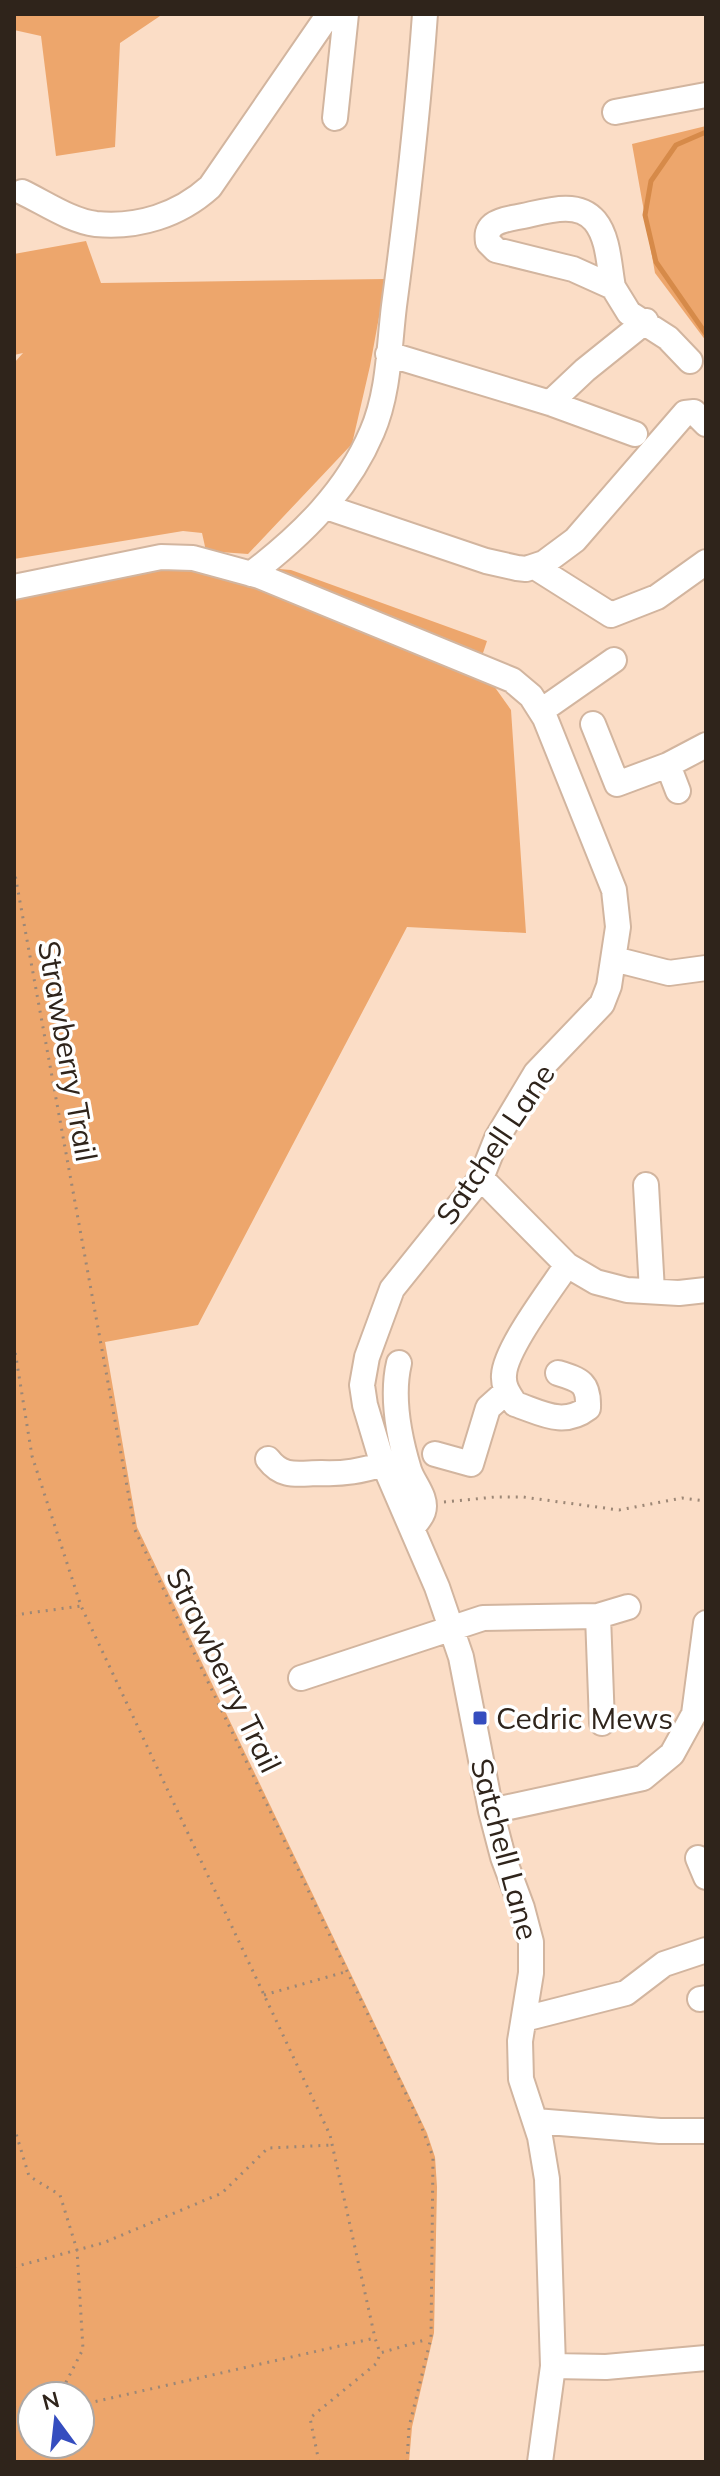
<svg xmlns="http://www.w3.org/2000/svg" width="720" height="2476" font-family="Mulish,sans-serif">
  <rect width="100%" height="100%" fill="#fbddc6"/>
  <path fill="#eda66c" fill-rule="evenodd" d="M14,14h149l-43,29 -5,104 -59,9 -15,-120 -27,-6z
    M706,126v215l-51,-68 -23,-129z
    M86,241l15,42 285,-4 -16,87 -18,78 -104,110 -42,-3 -4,-18 -19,-2 -169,28v-196l9,-10 -9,2v-101z
    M177,565l82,11 20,-7 12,1 196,71 -8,24 32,45 15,223 -119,-6 -209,398 -93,17 32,185 290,606 8,24 2,30 -3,146 -22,94 -3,35h-395v-1866zM32,2396h48v48h-48z"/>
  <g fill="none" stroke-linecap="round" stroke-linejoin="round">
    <path stroke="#d68a49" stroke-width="5" d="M706,132l-30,13 -25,36 -6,34 11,47 50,72"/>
    <g stroke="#d2b59f" stroke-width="28">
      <path id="minor" d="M615,112l91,-17
        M335,118l11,-104
        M22,192c23,11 49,29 74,32 42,4 83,-9 114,-37l119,-173
        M613,287c-4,-20 -4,-49 -18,-66 -17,-21 -49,-10 -72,-5 -9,2 -22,3 -30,9 -6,5 -6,10 -5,17l8,8 77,19 40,18 16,26 39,25 22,23
        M388,354l162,49 85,31
        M550,403l35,-33 61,-49
        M326,507l160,54 31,7 9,1 18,-6 31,-23 110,-127 9,-1 12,12
        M535,567l76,48 46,-18 49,-35
        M251,574c51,-39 96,-83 121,-142 17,-39 17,-85 22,-126 13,-97 24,-195 31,-292
        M14,587l147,-30 32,1 66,18 253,104 19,16 14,22 69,172 4,37 -9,59 -7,18 -66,69 -39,65 -16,40 -89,111 -25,68 -5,28 3,20 15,50 57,132 24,70 30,154 12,46 19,51 9,34v31l-11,68 1,38 19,58 7,42 6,187 -13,96
        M541,711l73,-51
        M593,724l24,60 51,-19 38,-20
        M668,765l10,26
        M614,959l55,14 37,-5
        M481,1178l86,87 29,17 31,8 52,3 27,-3
        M646,1185l6,106
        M399,1363c-8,34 0,74 10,107 4,13 19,28 14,42 -2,6 -8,12 -11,16
        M558,1373c23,7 31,10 30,35 -25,19 -46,5 -73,-4 -6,-10 -12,-17 -11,-29 1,-26 47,-86 63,-110
        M435,1454l36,10 17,-56 19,-17
        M268,1459c15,20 31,14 53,14 24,1 39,-2 63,-9
        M598,1616l4,107
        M301,1678l182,-60 115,-2 30,-9
        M491,1811l152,-33 29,-24 22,-40 12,-91
        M698,1858l8,19
        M700,1999l6,-1
        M524,2019l102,-26 38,-29 42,-14
        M535,2121l125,10h46
        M553,2366l53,1 100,-9"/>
    </g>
    <path stroke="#9c8776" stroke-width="3" stroke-dasharray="2 6" stroke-linecap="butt" d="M14,869l121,661 285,593 13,34 -2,181 -22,89 -2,35
      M14,1345l18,111 49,150 249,529 45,203
      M444,1502l51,-5h28l96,13 63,-12 24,3
      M14,1615l67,-9
      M264,1995l81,-23
      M14,2127l15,49 31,19 17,55 6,99 -24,47
      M14,2267l89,-24 119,-50 46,-45 65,-3
      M80,2405l295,-67 5,15
      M14,2408l18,1
      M319,2462l-9,-44 67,-55 3,-10 48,-14"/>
    <use href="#minor" stroke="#fff" stroke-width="24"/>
  </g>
  <rect fill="#354dbf" stroke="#fff" stroke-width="3" x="472" y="1710" width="16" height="16" rx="4"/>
  <g text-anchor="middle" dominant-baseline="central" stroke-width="7" stroke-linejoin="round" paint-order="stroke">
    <g font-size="30" fill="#2f241b" stroke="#fff">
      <text transform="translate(68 1051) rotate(80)">Strawberry Trail</text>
      <text transform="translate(495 1144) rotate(-56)">Satchell Lane</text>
      <text transform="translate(224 1670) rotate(64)">Strawberry Trail</text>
      <text transform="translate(505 1849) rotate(75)">Satchell Lane</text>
    </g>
    <g font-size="30" fill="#2f241b" stroke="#fff" text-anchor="start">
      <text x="496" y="1718">Cedric Mews</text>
    </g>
  </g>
  <rect width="720" height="2476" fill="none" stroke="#2f241b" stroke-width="32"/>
  <g transform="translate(56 2420) rotate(345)"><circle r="38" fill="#ffffff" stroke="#aca7a4" stroke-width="2"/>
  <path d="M0-6L14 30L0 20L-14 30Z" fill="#354dbf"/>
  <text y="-12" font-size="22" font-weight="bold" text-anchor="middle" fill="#2f241b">N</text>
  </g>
</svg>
